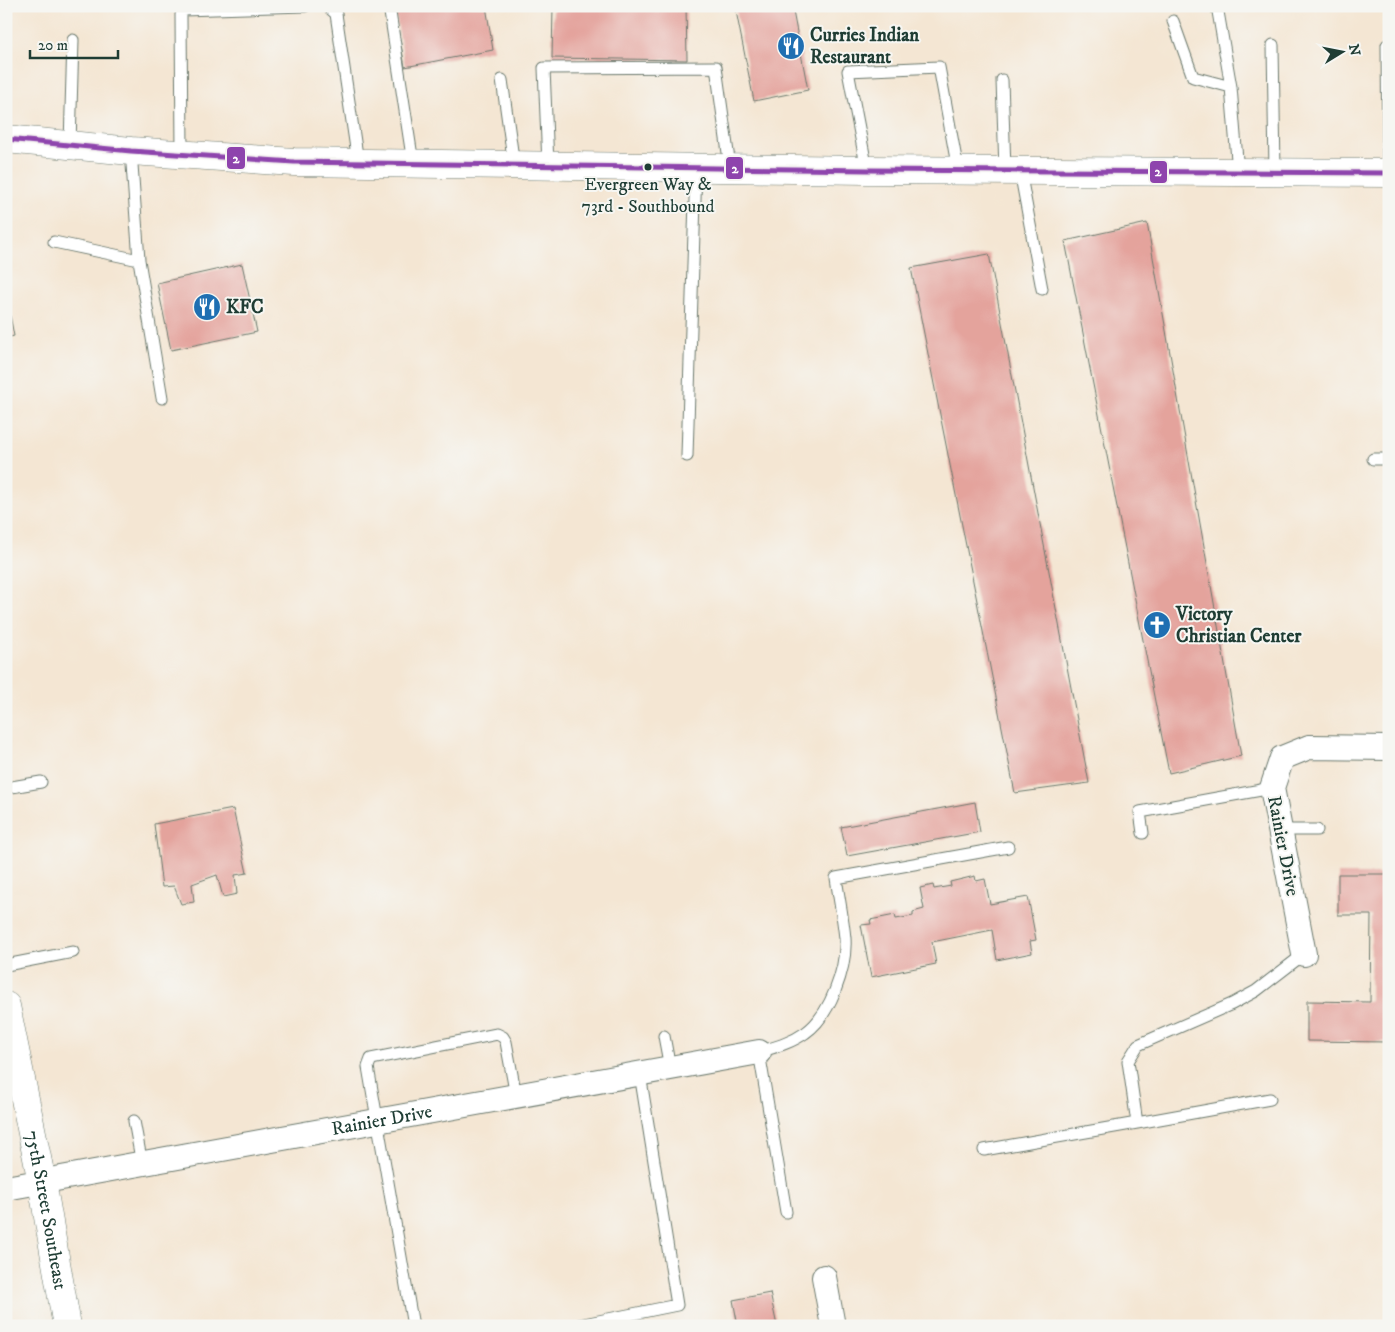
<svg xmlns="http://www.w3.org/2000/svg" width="1395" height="1332" font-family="'IM FELL DW Pica',serif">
  <rect width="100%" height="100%" fill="#f6f6f2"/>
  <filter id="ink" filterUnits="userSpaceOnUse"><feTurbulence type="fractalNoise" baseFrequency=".02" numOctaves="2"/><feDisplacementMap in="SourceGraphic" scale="10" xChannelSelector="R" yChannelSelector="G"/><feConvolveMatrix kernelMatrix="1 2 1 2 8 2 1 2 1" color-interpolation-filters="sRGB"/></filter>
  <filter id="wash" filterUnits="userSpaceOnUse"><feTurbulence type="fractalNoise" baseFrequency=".0096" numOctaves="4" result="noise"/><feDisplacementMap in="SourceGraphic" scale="20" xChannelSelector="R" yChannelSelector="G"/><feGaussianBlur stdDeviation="1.12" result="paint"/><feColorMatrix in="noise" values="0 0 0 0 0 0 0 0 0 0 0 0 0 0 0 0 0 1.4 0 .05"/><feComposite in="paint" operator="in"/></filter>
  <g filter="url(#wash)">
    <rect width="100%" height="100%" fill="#f4e6d3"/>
    <g id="blocks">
      <path fill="#e4a39c" d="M394,6h92l7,44 -88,17z
        M553,6h133l1,54 -135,-2z
        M735,6h57l16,84 -54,11z
        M1147,223l94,533 -72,17 -104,-532z
        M989,254l100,529 -74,10 -104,-525z
        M242,264l15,68 -86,18 -14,-67z
        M7,299l7,37 -8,2v-38z
        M975,802l5,30 -133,24 -6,-29z
        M233,809l14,64 -12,2 2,19 -14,3 -6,-22 -25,9 2,18 -13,2 -7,-18 -12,1 -8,-63z
        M1338,874h51v168l-82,-1v-40l63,1 1,-87h-33z
        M975,876l1,5 9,-2 5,25 38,-7 8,43 -6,1 2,12 -35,7 -5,-30 -60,12 4,22 -65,13 -10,-52 10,-1 -1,-4 25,-5 1,4 17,-3v-4l11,-3 -4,-21 13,-3 1,4 17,-3 -1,-4z
        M770,1293l7,33h-39l-5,-26z"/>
    </g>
  </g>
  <g filter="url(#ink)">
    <use href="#blocks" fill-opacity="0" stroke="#6a786c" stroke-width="1"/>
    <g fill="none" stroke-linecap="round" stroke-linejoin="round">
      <g stroke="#6a786c" stroke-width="13">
        <path id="service" d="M327,6l9,8 22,148
          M389,6l24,157
          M1217,6l14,81
          M1173,21l20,56 38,10 7,85
          M1273,45l2,127
          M1387,45l1,128
          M502,80l12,85
          M1002,80l3,90
          M70,144l3,-104
          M182,154l-1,-139 2,-5 122,-4
          M548,165l-4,-97 172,-1 14,100
          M867,170l-19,-99 91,-4 19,103
          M1020,171l22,118
          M54,242l85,18 -8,-109
          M139,260l23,138
          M687,456l9,-288
          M1373,459h16
          M6,788l35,-6
          M1280,830h37
          M1143,833l-3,-21 132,-24
          M6,965l67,-13
          M664,1036l6,32
          M134,1121l8,43
          M1137,1123l133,-24
          M984,1150l153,-27 -9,-62 10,-16 94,-41 24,-13 48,-37
          M786,1212l-27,-160c16,-5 32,-9 46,-19 25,-17 42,-65 40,-95 -2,-20 -6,-40 -9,-60l172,-31
          M413,1326l-45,-259 3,-8 126,-25 6,3 3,5 10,54
          M574,1326l103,-21 -37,-231"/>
      </g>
      <g stroke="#6a786c" stroke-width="26">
        <g id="minor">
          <path d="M1304,954l-32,-166 10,-30 27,-11 80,1"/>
          <path id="s1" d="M6,1188l753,-136"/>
          <path d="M824,1277l9,49"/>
        </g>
      </g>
      <g stroke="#6a786c" stroke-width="29">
        <g id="tertiary">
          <path id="s2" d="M6,1006l36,176 25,144"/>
        </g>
      </g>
      <g stroke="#6a786c" stroke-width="29">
        <path id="primary" d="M6,139l125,12 163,11 573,8 522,3"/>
      </g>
      <use href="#service" stroke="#fff" stroke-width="11"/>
      <use href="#minor" stroke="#fff" stroke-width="24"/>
      <use href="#tertiary" stroke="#fff" stroke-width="28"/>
      <use href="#primary" stroke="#fff" stroke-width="28"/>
      <g stroke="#f6f6f2" stroke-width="9">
        <path id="bus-1" d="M6,139l125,12 163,11 573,8 522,3"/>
      </g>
      <use href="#bus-1" stroke="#8e44ad" stroke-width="5"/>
    </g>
  </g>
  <defs>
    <g id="restaurant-disc" transform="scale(1.4375)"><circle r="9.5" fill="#1f6fb2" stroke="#f6f6f2"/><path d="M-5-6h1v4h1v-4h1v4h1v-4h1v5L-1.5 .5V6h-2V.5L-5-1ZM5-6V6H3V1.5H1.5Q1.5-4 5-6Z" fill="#fff"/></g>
    <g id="church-disc" transform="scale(1.4375)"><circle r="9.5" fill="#1f6fb2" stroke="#f6f6f2"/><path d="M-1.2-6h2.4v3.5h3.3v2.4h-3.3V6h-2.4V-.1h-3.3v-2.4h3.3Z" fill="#fff"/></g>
  </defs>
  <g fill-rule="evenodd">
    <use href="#restaurant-disc" x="791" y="46"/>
    <use href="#restaurant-disc" x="207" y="307"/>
    <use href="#church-disc" x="1157" y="625"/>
  </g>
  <circle fill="#1f3d34" stroke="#f6f6f2" stroke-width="2" cx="648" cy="167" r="4.5"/>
  <g text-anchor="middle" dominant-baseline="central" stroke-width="4" stroke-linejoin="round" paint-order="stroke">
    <g font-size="18" fill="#1f3d34" stroke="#f6f6f2">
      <text x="648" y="185">Evergreen Way &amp;<tspan x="648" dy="22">73rd - Southbound</tspan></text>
    </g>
    <g font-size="19" font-weight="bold" fill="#1f3d34" stroke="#f6f6f2" text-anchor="start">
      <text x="810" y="35">Curries Indian<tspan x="810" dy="22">Restaurant</tspan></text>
      <text x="226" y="307">KFC</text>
      <text x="1176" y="614">Victory<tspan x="1176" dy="22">Christian Center</tspan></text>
    </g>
    <g font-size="19" fill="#1f3d34" stroke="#f6f6f2">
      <text transform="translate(1283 846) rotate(79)">Rainier Drive</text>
      <text stroke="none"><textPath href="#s1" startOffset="382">Rainier Drive</textPath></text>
      <text stroke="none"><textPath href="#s2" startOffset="208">75th Street Southeast</textPath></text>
    </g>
  </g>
  <g stroke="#f6f6f2" stroke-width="2">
    <rect x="226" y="146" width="20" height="24" rx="5" fill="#8e44ad"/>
    <rect x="725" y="156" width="19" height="24" rx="5" fill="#8e44ad"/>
    <rect x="1149" y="160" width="19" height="24" rx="5" fill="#8e44ad"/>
  </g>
  <g font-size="14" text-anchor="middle" font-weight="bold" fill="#fff">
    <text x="236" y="163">2</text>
    <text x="735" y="173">2</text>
    <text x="1158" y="176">2</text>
  </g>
  <rect width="1395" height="1332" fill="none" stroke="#f6f6f2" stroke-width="25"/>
  <g transform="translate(1342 52) rotate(80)" stroke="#f6f6f2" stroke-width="4" paint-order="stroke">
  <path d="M0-4L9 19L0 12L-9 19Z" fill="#1f3d34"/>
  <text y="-8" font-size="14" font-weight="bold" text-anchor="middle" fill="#1f3d34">N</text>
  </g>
  <path d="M30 50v8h88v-8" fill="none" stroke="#1f3d34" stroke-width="2.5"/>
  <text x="38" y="50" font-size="15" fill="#1f3d34" stroke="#f6f6f2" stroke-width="4" paint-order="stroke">20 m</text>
</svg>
